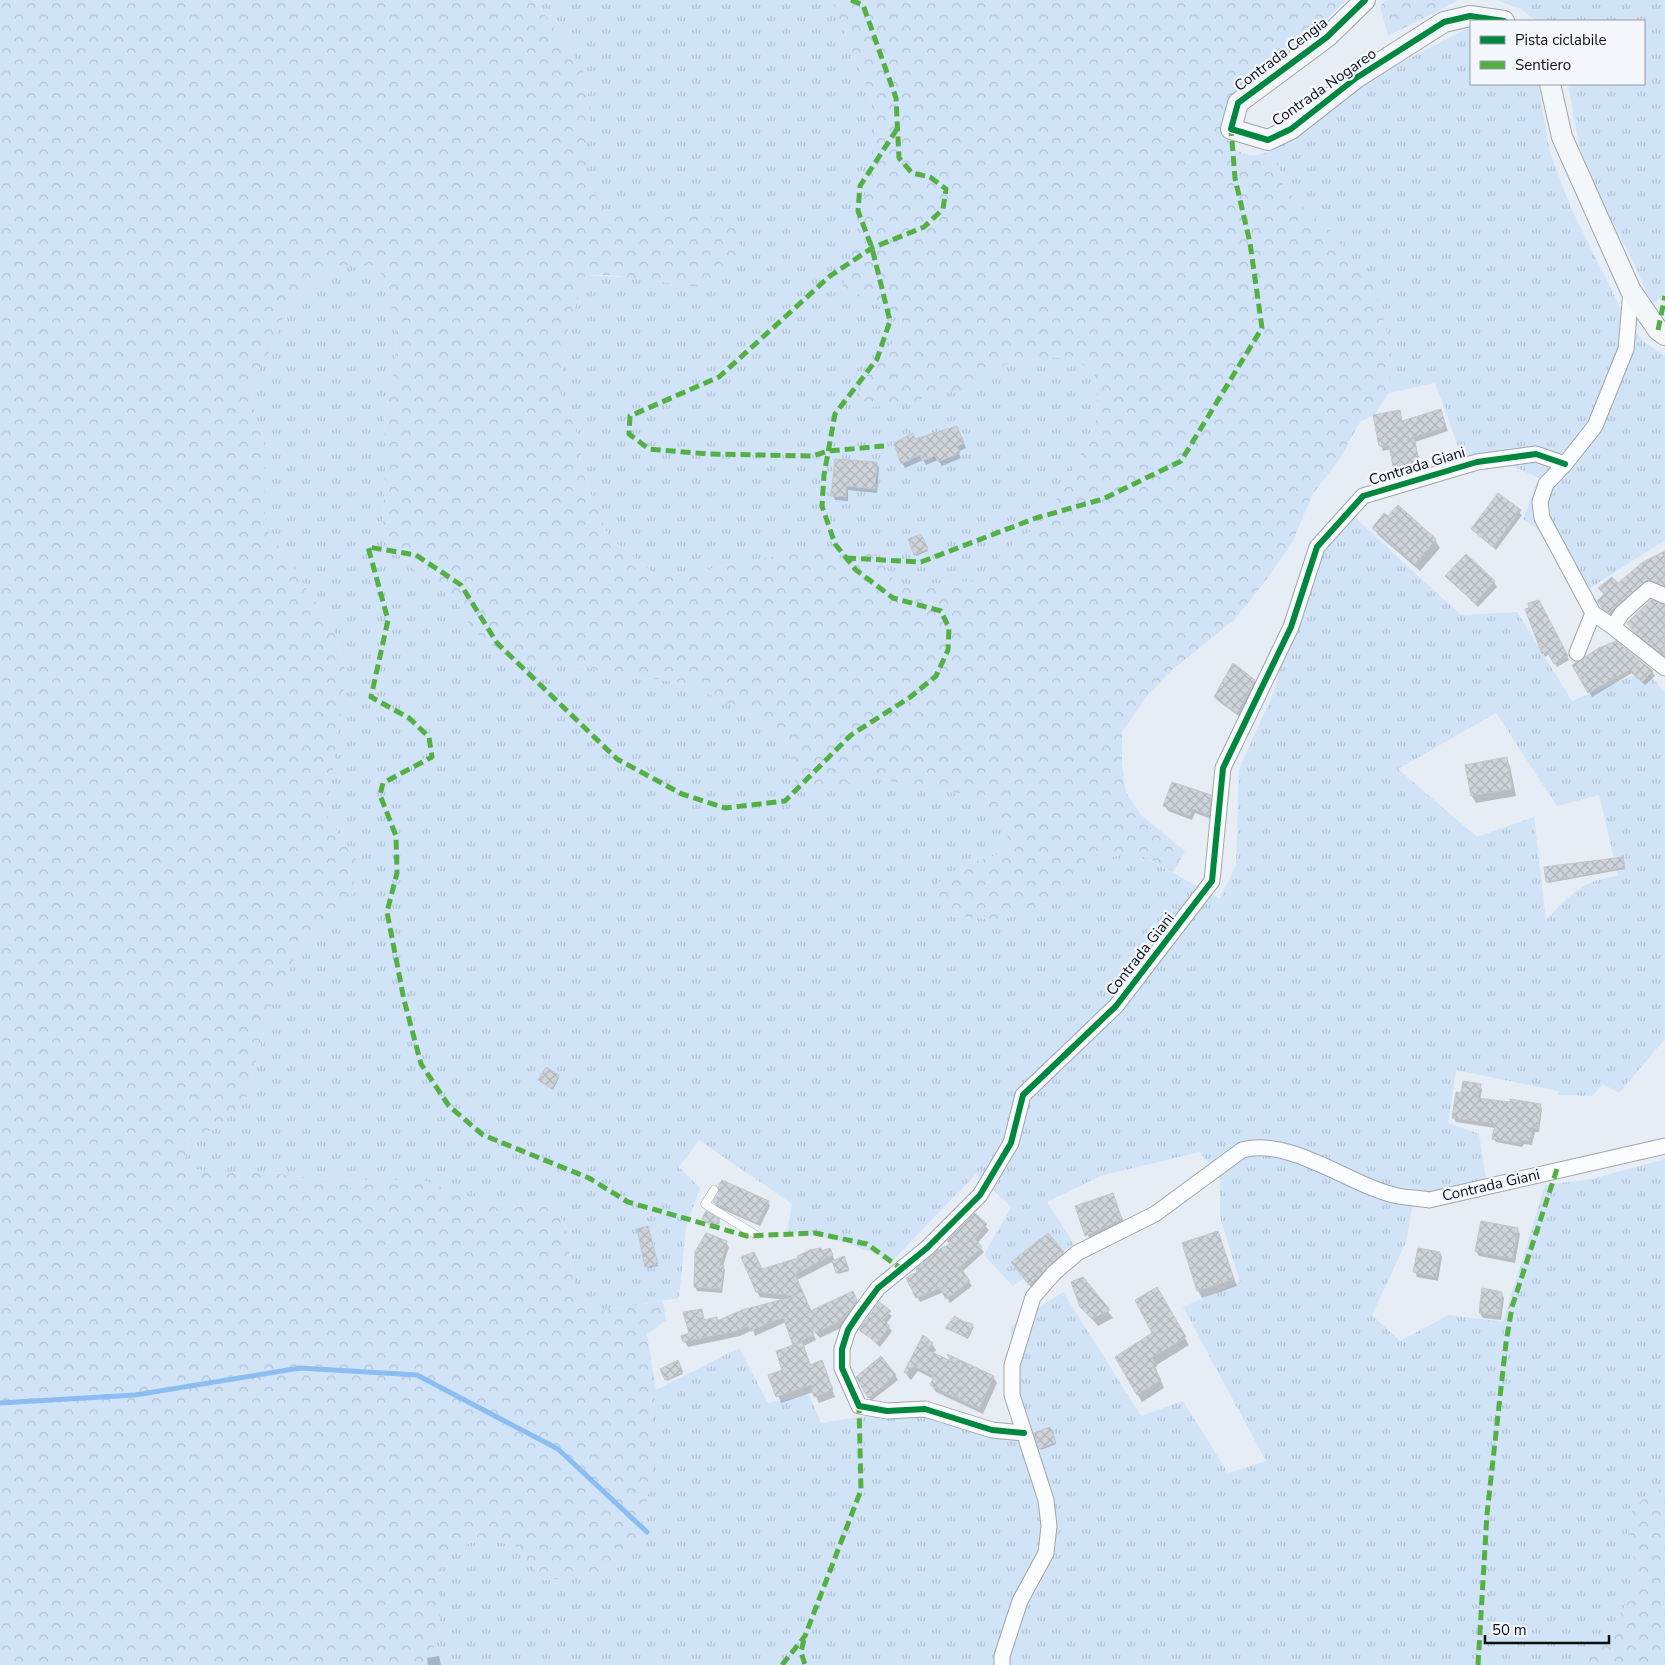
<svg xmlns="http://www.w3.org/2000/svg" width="1665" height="1665" font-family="'Nunito Sans',sans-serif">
  <defs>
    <pattern id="grass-tufts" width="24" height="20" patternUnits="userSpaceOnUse" patternTransform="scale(1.25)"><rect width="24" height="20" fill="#d1e3f7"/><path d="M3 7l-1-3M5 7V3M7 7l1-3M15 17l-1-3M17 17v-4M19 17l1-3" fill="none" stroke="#b2c2d3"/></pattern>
    <pattern id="forest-crowns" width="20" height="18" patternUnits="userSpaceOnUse" patternTransform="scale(1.25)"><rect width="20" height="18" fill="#d1e3f7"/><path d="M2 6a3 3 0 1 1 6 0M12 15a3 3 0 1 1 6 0" fill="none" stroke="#b2c2d3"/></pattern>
    <pattern id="building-cross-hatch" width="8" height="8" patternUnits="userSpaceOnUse" patternTransform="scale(1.25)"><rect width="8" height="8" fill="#cfd4da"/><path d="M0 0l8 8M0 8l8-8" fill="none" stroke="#b0b5ba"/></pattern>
  </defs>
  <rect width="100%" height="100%" fill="#e6edf4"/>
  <path fill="url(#grass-tufts)" fill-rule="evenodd" d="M534,0h298l45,114 -11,77 35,127 -3,20 -22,23 35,41 34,-11 24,1 36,-28 35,-6 35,-1 19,15 4,23 -3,33 -36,67 -17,27 -37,29 -28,29 -79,7 -17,-28 -72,-10 -115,23 -38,3 -47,-38 -21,-50 -12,-56 -16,-38 6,-56 19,-62 51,3 59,9 -46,-69h-42l-21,-42v-34l5,-32 -8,-39 -22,-36z
    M1496,0h169v293l-13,12 -19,-44 -35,-66 -19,-50 -11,-61h76v-63h-108l-15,-12z
    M1466,29h5v55h67l12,69 21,55 56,113 17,21 21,14v184l-75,48 -26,-43 -41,-26 16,-41 -35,-16 -38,6 -31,-85 -46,10 3,-45 -88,-140 -21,-23 -6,-25 -10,-8 13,-6 88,-66z
    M338,265h35l12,14 12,55 -1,23 -12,63 2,30 -3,77 22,37 45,26 17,31 58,41 63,5 27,10 41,2 35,6 85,42 11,12 9,46 25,9 31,-13 27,-3 37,9 55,8 38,35 -4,22 -47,16 -26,20 18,28 52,4 44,-16 51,-44 38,-8 85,47 16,-34 3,-96 36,-79 12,-66 14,-47 51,-62 109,100 56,-3 55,89 74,-31 19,23v346l-46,54 -16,-9 -11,12 -34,-1v-4l-102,-21 -8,53 31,11 7,44 -74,29 -6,35 -34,73 28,26 49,-26 54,7 42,-137 47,-6 73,-20v325l-8,9 -18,9 -8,44 10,37 -56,82h-1167l12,-5 10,-33v-53l8,-20 33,-16 34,8 28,34 49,-3 47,-32 13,-73 -4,-31 8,-51 83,-42 29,55 41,-8 12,28 111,-17 61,27 32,-7 -15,-99 53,-35 78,124 42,-15 45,72 38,-12 -83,-154 57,-25 -20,-65v-42l-21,-23 -99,24 -53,26 27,42 -61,42 -29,-31 27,-48 -35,-33 -83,86 -57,-21 -49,-7 5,-28 -93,-64 -20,27 21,21 -14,39 -7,71 -81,13 -22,-17 -11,-68 -13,-24 -56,3 -43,-13 -34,-13 -38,2 -70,-3 -62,-8 -24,4 -42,-7 5,-25 27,-14 31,-27 28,-108 18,-27 3,-19 28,-21 35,-64 -31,-46 19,-145 -12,-39 -45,-72 -24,-32v-81l-10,-30 -4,-35 16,-25 19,-47 26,-28zM1496,713l61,93 42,-11 19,81c-37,4 -47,19 -72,44l-12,-103 -57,20 -79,-68z"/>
  <path fill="url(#forest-crowns)" d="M0,0h533l28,35 22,36 8,39 -5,32v34l21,41 94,-2 33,5 8,28 -26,31 -21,8 -85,-12h-25l-19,62 -6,56 16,38 12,56 21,50 47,38 38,-3 115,-23 46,-1 26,11 17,28 79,-7 28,-29 37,-29 17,-27 36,-67 3,-33 -4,-22 -19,-15h-35l-35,6 -36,28 -24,-1 -34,11 -46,6 -8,-17 19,-30 22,-23 3,-19 -58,-33 23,-95 11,-77 -45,-114h514l-70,69 -51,66c9,17 23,25 42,17l10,8 6,25 21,23 33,30 37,50 18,60 -3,45 -14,21 -15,8 -21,38 -27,35 -20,48 -29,41 -29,36 -62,50 -26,27 -24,35v33l4,27 15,23 44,36 -12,21 -38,-20 -38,8 -51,44 -44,16 -52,-4 -19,-28 27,-20 46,-16 5,-22 -38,-35 -55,-8 -37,-9 -27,3 -31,13 -25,-9 -9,-46 -11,-12 -85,-42 -35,-6 -41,-2 -27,-10 -63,-5 -38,-19 -20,-22 -17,-31 -45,-26 -22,-37 3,-77 -2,-30 12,-63 1,-23 -12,-55 -12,-14h-35l-26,17 -26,28 -19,47 -16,25 4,35 10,30v81l24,32 45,72 12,40 -19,144 31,46 -7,35 -28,29 -28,21 -3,19 -18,27 -28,108 -31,27 -27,14 -5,25 42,7 24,-4 62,8 70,3 38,-3 34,14 43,13 56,-3 13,24 11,68 22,17 65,-10 3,19 -19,14 9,56 -8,51 4,31 -13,73 -47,32 -49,3 -28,-34 -34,-8 -33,16 -8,20v53l-10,34 -12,4h-418z
    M1386,0h73l-71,36 -8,-30z
    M1665,1484v181h-80l56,-82c-5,-24 -25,-62 -1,-81 9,-8 15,-6 25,-18z"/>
  <path fill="#0003" d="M1399,411l4,11 37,-11 8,20 -33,11 7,29 -24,5 -7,-27 -8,2 -2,-5 -7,-30z
    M957,427l9,21 -8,4 3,6 -19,8 -4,-6 -12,5 -3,-5 -18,8 -3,-5 11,-28 3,5z
    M876,463l3,5 -2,25 -29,-3v11l-13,-1 -2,-5z
    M1498,495l24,20 -26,35 -23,-21z
    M1398,507l37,33 5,8 -20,23 -42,-36 -4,-7 15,-10z
    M920,535l8,16 -12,5 -1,-2z
    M1665,552v37l-53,27 -11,-11 4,-10 -3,-3 15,-7z
    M1447,577l47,5 3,5 -19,20z
    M1538,601l31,59 -12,7 -7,-13 -5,3 -8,-17z
    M1665,614v44l-27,-21 -6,-8z
    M1574,666l78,5 3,5 -10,9 -13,-12 -40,24z
    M1254,681l3,5 -17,31 -22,-16 -3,-4z
    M1506,759l4,7 6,30 -40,7 -4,-7z
    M1210,796l3,5 -2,18 -16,-6 -3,7 -24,-9 -3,-5z
    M1623,860l2,9 -77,14 -1,-2z
    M558,1076l1,2 -6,12 -14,-10z
    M1480,1085l2,5 -2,10 60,5 2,4 -3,23h-4l-3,13 -8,-1 -2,3 -26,-5 -3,-4 2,-10 -39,-6 -3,-5 9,-23z
    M743,1189l25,13 2,4 -10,20 -43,-19 -3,-5z
    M1112,1195l14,32 -35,16 -14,-36z
    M975,1215l14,15 -12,14 7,8 -22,20 10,14 -22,17 -6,-11 -24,10 -13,-24 12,-5 32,-28z
    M703,1219l16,1 1,2 -4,7z
    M649,1229l9,37 -10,2 -1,-2z
    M1517,1229l3,5 -5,29 -36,-7 -3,-5z
    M1217,1233l20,53 -35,12 -4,-7z
    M726,1242l3,5 -6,19 2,4 -3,23 -25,-2 -2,-5z
    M830,1249l5,12 10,-1 4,11 -11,3 -4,-13 -37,19 14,32 45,-14 3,9 -12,18 -27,13 -9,-10 5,12 -12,6 7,20 11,-4 13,35 -16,6 -5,-11 -33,11 -11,-27 13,-5 12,-25 -9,-24 -31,14 -2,-6 -13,6 -52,11 -4,-6 17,-31 4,11 12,-3 2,3 66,-21 -25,-3 -3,-5 5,-22 38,-11 10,-7z
    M1063,1253l4,8 -33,30 -21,-28z
    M1440,1253l2,4 -4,24 -21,-4 -2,-5z
    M1083,1278l30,40 -15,8 -17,-20z
    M1156,1288l33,57 -34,21 9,22 -22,14 -26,-45 38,-24z
    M1501,1293l3,5 -3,22 -18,-2 -3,-5z
    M879,1304l13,12 -6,8 6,7 -12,16 -19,-17z
    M962,1322l12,5 -6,12 -22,-11z
    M932,1344l4,6 -3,4 21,10 39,13 4,6 -14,31 -47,-22 -4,-7 2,-6 -16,-8 -7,9 -2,-2 -4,-6z
    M677,1362l6,12 -16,7 -5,-12z
    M895,1375l3,5 -27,21 -13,-24z
    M1051,1431l5,13 -15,6 -1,-2z
    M439,1656l2,9h-13l-1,-7z"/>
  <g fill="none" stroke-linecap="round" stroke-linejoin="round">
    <path stroke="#8bbdf2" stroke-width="5" d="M0,1403l135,-8 165,-27 117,7 141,74 89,83"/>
  </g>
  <path fill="url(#building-cross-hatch)" stroke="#c2c7cc" d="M1441,409l5,18 -32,10 6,30 -26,5 -5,-27 -10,1 -6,-31 27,-5 2,11z
    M957,426l7,17 -7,4 3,6 -22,9 -3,-6 -13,5 -2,-6 -19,9 -7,-21 19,-10 2,6z
    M835,459l42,3 -2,27 -29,-3v11l-15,-1z
    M1498,493l23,17 -28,37 -22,-18z
    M1398,505l38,34 -21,25 -43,-36 12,-15 4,3z
    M921,534l7,15 -14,6 -6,-16z
    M1665,551v35l-18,-6 -38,33 -6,-4 -6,-8 7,-7 -6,-6 14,-11 6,6 25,-21z
    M1466,554l29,27 -20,22 -30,-27z
    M1539,600l29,56 -14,8 -7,-13 -5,3 -17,-45 4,-1 -1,-5z
    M1651,600l14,5v51l-32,-25 -6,-8z
    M1616,641l37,30 -11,11 -13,-12 -41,23 -16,-28 27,-17z
    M1233,663l22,17 -18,33 -23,-16z
    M1507,757l5,32 -41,7 -6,-31z
    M1172,782l39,13 -2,20 -17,-6 -2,7 -27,-10z
    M1623,857l2,10 -79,15 -2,-15z
    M546,1067l13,8 -7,14 -14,-9z
    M1463,1081l18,3 -3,14 32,4v-3l31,5 -3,25 -5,-1 -3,13 -8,-1 -2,3 -28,-4 3,-15 -43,-6 4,-26 5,1z
    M722,1180l47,21 -12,22 -44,-21 6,-9 -1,-6z
    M1113,1193l9,26 -37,17 -10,-30z
    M706,1211l14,8 -6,9 -12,-9z
    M975,1213l12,11 -12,15 7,8 -22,20 10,14 -24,18 -6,-11 -24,10 -10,-20 11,-6 -1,-3 22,-19 12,-6 -3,-3z
    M1481,1221l37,7 -6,31 -37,-8z
    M648,1226l10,38 -13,3 -8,-38z
    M1218,1231l16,48 -37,12 -15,-48z
    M706,1233l21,8 -7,25 4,-1 -3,24 -27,-2 1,-35z
    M1048,1233l16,19 -35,33 -18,-23z
    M821,1248l1,3 8,-3 3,7 -38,19 16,37 -5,2 47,-22 4,9 -13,19 -28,14 -5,-6 3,8 -21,10 -10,-28 -32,14 -3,-5 -11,5 -54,11 -2,-6 8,-3 -6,-21 19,-3 2,11 13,-3v4l25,-11 54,-14 -40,-4 -15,-35 13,-5 8,17 36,-11 -1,-2 13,-6z
    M1418,1248l22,4 -4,25 -23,-5z
    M844,1256l5,13 -13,4 -4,-12z
    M1083,1277l27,33 -18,9 -12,-12 -9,-25z
    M1157,1287l29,50 -34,21 5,8 -3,2 7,12 -24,15 -22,-38 37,-24 -17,-33z
    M1482,1288l20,4 -3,24 -20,-3z
    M879,1302l12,9 -8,9 7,6 -13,17 -18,-13z
    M955,1316l7,5 11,3 -6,13 -22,-9z
    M923,1335l10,8 -6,7 24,11 -4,-7 47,22 -15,33 -49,-24 4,-9 -20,-10 -7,8 -3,-2z
    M802,1342l8,23 12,-5 11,30 -19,7 -3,-12 -35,12 -8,-22 14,-5 -6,-19z
    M881,1356l15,19 -28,23 -12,-21z
    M678,1360l5,12 -18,8 -5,-11z
    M1050,1427l6,15 -17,7 -5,-16z"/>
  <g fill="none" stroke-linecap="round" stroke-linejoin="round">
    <g stroke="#a0a5aa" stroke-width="9">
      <path id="lane" d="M714,1190l-9,14 51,31"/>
    </g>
    <g stroke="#a0a5aa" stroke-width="17">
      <path id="street" d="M1631,291l-5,58 -31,77 -30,38 -19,20 -6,18 2,16 51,95 20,14 52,41
        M1613,627l9,-14 27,-24 16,7
        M1577,653l16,-40
        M1024,1433l-32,-3 -67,-21 -38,2 -28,-5 -17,-38v-19l6,-19 10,-15 20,-27 49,-40 53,-53 31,-52 12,-48 93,-89 96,-125 11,-113 68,-141 26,-80 46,-51 114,-34 59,-8 29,10
        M1002,1665v-9l18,-55 26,-48 3,-27 -3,-26 -34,-105v-30l21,-68 21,-24 23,-20 78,-39 87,-64c50,-13 108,36 156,46 10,2 21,2 31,4l236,-54"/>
    </g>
    <g stroke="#a0a5aa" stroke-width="22">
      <path id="secondary" d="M1365,0l-38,37 -89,66 -7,26 37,11 23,-11 65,-51 88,-56 26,-6 34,5
        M1550,84l12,53 69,154 27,39 7,5"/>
    </g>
    <use href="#lane" stroke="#fbfcfd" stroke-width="8"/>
    <use href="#street" stroke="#fbfcfd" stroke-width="15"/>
    <use href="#secondary" stroke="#f4f7fa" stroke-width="20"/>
    <path stroke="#54b044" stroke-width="5" stroke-dasharray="10 5" stroke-linecap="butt" d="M851,0l12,5 33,93 3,60 13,15 18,4 16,12 -3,20 -19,18 -52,21 -42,28 -111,101 -89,39 -1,18 20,15 60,5 104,2 15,-5 56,-5
      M897,129l-37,57 -2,25 14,37 18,73 -13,38 -42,55 -11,61 -2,31 13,38 21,26 37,28 48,13 8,17 -1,22 -12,26 -27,22 -58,37 -66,66 -60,7 -43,-14 -65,-35 -120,-116 -36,-58 -45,-30 -48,-8 20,73 -17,77 38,21 20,19 3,20 -49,26 -3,12 16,41 1,37 -10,39 17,88 17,64 28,42 34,29 106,43 39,24 119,34 68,-3 52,11 36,26
      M1658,330l7,-34
      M846,558l75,4 115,-44 67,-19 78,-38 81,-133 -12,-85 -15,-65 -4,-49
      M804,1640l-3,12 4,13
      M782,1665l23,-29 56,-146 -2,-84
      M1478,1665l9,-151 19,-171 6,-36 45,-138"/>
    <g stroke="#f4f8fe" stroke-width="9">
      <path id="cycleway" d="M1365,0l-38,37 -89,66 -7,26 37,11 23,-11 65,-51 88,-56 26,-6 34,5
        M1024,1433l-32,-3 -67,-21 -38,2 -28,-5 -17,-38v-19l6,-19 10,-15 20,-27 49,-40 53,-53 31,-52 12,-48 93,-89 96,-125 11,-113 68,-141 26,-80 46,-51 114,-34 59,-8 29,10"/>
    </g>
    <use href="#cycleway" stroke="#00873e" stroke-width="6"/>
  </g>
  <g text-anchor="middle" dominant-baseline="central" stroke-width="4.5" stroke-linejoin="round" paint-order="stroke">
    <g font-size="15" fill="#0b0f14" stroke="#f4f8fe">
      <text transform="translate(1281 54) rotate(-37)">Contrada Cengia</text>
      <text transform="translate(1324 87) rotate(-35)">Contrada Nogareo</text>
      <text transform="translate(1417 466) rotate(-17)">Contrada Giani</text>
      <text transform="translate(1140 954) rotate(-52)">Contrada Giani</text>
      <text transform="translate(1491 1185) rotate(-13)">Contrada Giani</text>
    </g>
  </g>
  <rect x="1470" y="20" width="175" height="65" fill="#f4f8fe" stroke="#979ba0"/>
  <rect x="1480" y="36" width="25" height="8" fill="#00873e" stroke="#979ba0"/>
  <text x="1515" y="45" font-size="15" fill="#0b0f14">Pista ciclabile</text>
  <rect x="1480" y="61" width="25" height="8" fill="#54b044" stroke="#979ba0"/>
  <text x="1515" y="70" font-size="15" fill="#0b0f14">Sentiero</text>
  <path d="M1485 1635v8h124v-8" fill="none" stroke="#0b0f14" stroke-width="2.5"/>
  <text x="1492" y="1635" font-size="15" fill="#0b0f14" stroke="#f4f8fe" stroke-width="4" paint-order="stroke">50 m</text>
</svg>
